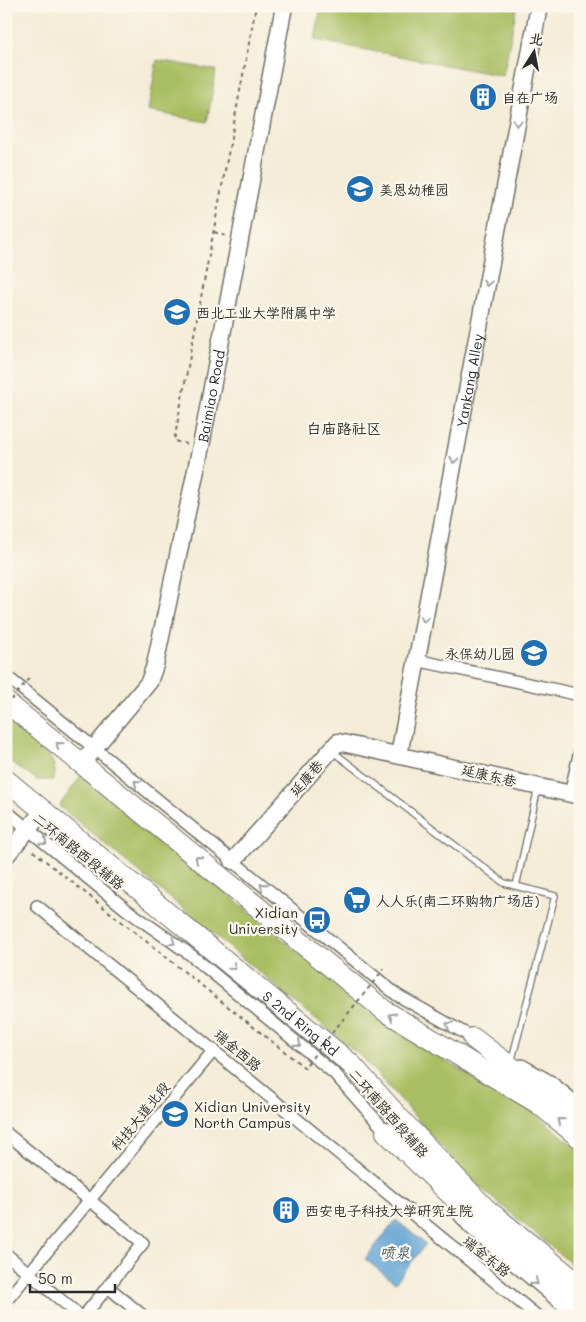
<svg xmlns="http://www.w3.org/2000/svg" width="586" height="1322" font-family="Mali,'LXGW WenKai TC',sans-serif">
  <rect width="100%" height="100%" fill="#fbf7ec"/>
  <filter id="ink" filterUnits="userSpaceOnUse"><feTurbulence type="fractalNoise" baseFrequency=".02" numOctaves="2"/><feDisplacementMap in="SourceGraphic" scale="10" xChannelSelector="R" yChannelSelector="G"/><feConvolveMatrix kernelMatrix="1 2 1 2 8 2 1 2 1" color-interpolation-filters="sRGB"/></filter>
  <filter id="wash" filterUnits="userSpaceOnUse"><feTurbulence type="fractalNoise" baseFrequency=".0096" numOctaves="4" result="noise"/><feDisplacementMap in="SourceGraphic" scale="20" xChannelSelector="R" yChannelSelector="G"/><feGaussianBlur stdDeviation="1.12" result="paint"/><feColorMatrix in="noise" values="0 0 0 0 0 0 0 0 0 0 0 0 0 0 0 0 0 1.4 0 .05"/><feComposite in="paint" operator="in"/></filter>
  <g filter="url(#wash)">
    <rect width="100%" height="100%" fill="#f4ecd7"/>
    <path fill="#a9be62" stroke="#6a7446" d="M321,6h196l-14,70 -188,-36z
      M157,60l59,10 -9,52 -59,-11z
      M6,712c14,13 59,47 47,68h-16l-31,-21z
      M83,773l307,256 145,84 45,38v120l-111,-93 -106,-120 -304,-252z"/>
    <path fill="#5fa1d2" stroke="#45667e" d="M396,1220l30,24 -31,39 -30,-24z"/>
  </g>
  <g filter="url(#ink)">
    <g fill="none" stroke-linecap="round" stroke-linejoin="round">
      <g stroke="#716f67" stroke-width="8">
        <path id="lane" d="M332,751l172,132 51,13 -43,163
          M516,886l22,-98"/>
      </g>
      <g stroke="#716f67" stroke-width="14">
        <path id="street" d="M416,660l164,35
          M6,676l391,319 80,45
          M570,794l10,-43
          M6,811l121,99 64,45 144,119 54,61
          M37,906l500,410
          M522,1065l28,16 30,24
          M6,1133l137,110 -59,73
          M459,1215l11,13 105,88
          M6,1254l74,62
          M108,1287l35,29
          M6,1301l208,-251"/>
      </g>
      <g stroke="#716f67" stroke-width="19">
        <g id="secondary">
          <path id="s1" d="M399,755l140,-749"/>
          <path id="s2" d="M82,763l67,-81 6,-17 46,-219 83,-440"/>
          <path d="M6,856l37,-45"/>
          <path d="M233,861l105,-119 242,54"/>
        </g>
      </g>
      <g stroke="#716f67" stroke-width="22">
        <g id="highway">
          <path d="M6,702l379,309 154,93 41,34"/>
          <path id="s3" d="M6,780l345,284 52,58 82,86 95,77"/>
          <path d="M473,1038l107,81"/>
          <path d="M386,1132l91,88 103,85"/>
        </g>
      </g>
      <path stroke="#716f67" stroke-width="2" stroke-dasharray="4 4" stroke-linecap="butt" d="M214,232l12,4
        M187,444l-13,-3 82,-435
        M33,851l272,217 2,-4"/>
      <use href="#lane" stroke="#fff" stroke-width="5.5"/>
      <use href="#street" stroke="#fff" stroke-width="11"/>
      <use href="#secondary" stroke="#fff" stroke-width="16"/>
      <use href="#highway" stroke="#fff" stroke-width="20"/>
      <path stroke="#716f67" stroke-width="2" stroke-dasharray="4 4" stroke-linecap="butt" d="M6,706l25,-30
        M307,1064l77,-95"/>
    </g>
    <defs><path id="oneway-chevron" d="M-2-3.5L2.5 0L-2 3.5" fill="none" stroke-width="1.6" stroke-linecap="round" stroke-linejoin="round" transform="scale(1.25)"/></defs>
    <g stroke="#a0a0a0">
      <use href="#oneway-chevron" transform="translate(517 123) rotate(101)"/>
      <use href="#oneway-chevron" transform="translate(487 283) rotate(101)"/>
      <use href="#oneway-chevron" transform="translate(454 460) rotate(101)"/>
      <use href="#oneway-chevron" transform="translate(424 619) rotate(101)"/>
      <use href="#oneway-chevron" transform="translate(59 745) rotate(-141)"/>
      <use href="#oneway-chevron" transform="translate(137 783) rotate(-141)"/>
      <use href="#oneway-chevron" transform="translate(44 842) rotate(39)"/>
      <use href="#oneway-chevron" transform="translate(198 859) rotate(-141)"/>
      <use href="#oneway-chevron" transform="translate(263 886) rotate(-141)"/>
      <use href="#oneway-chevron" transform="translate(172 942) rotate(35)"/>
      <use href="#oneway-chevron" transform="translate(233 967) rotate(39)"/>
      <use href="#oneway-chevron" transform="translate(392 1016) rotate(-149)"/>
      <use href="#oneway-chevron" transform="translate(449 1025) rotate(-151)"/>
      <use href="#oneway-chevron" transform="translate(298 1044) rotate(40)"/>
      <use href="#oneway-chevron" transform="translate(560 1121) rotate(-140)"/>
      <use href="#oneway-chevron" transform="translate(535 1282) rotate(40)"/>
    </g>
  </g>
  <defs>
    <g id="building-disc" transform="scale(1.4375)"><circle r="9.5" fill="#1f6fb2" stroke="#fbf7ec"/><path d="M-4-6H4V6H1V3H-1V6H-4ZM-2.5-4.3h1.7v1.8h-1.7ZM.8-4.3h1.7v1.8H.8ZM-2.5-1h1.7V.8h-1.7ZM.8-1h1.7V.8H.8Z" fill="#fff"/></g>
    <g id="school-disc" transform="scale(1.4375)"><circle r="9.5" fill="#1f6fb2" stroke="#fbf7ec"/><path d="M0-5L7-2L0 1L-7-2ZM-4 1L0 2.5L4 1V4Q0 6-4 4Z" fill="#fff"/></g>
    <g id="supermarket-disc" transform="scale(1.4375)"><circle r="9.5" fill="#1f6fb2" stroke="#fbf7ec"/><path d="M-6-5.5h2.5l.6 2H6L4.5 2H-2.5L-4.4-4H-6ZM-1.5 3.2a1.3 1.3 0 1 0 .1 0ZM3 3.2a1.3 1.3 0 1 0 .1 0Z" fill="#fff"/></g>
    <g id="bus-disc" transform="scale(1.4375)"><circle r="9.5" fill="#1f6fb2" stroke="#fbf7ec"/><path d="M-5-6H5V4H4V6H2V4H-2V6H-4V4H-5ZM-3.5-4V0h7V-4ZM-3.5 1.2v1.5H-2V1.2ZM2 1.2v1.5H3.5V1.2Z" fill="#fff"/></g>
    <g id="university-disc" transform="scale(1.4375)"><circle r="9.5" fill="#1f6fb2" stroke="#fbf7ec"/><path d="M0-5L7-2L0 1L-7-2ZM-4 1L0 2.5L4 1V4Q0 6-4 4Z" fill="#fff"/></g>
  </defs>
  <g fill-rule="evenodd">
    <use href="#building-disc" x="483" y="97"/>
    <use href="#school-disc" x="360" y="189"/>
    <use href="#school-disc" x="177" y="312"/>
    <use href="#school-disc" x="534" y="653"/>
    <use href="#supermarket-disc" x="357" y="900"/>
    <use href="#bus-disc" x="317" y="920"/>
    <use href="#university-disc" x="175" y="1114"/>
    <use href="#building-disc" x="286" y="1210"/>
  </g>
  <g text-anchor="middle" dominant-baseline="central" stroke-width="4.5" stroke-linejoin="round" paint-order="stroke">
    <g font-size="14" fill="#2b2b2b" stroke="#fbf7ec" text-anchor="start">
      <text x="502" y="97">自在广场</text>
      <text x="379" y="189">美恩幼稚园</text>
      <text x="196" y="312">西北工业大学附属中学</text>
      <text x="515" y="653" text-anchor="end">永保幼儿园</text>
      <text x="376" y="900">人人乐(南二环购物广场店)</text>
      <text x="298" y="912" text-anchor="end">Xidian<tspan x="298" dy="16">University</tspan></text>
      <text x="194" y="1106">Xidian University<tspan x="194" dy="16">North Campus</tspan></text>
      <text x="305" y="1210">西安电子科技大学研究生院</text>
    </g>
    <g font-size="14" fill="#2b2b2b" stroke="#fbf7ec">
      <text stroke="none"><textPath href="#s1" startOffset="381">Yankang Alley</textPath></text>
      <text stroke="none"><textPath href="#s2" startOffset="398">Baimiao Road</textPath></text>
      <text transform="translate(489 775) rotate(13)">延康东巷</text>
      <text transform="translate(306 778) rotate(-49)">延康巷</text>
      <text transform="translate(79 851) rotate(39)">二环南路西段辅路</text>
      <text stroke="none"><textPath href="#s3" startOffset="382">S 2nd Ring Rd</textPath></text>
      <text transform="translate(238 1050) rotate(40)">瑞金西路</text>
      <text transform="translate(389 1113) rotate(49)">二环南路西段辅路</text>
      <text transform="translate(140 1116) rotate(-51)">科技大道北段</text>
      <text transform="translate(487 1256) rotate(39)">瑞金东路</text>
    </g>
    <g font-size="15" fill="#2b2b2b" stroke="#fbf7ec">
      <text x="344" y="428">白庙路社区</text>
    </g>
    <g font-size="15" font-style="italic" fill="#405a6e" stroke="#fbf7ec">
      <text x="395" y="1252">喷泉</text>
    </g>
  </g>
  <rect width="586" height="1322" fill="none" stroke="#fbf7ec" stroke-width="25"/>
  <g transform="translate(534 52) rotate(11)" stroke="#fbf7ec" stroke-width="4" paint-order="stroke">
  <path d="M0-4L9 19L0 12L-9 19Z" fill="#2b2b2b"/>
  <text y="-8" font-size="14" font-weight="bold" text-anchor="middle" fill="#2b2b2b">北</text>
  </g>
  <path d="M30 1284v8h85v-8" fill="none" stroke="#2b2b2b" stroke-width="2.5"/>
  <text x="38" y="1284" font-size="15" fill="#2b2b2b" stroke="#fbf7ec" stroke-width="4" paint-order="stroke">50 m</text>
</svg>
